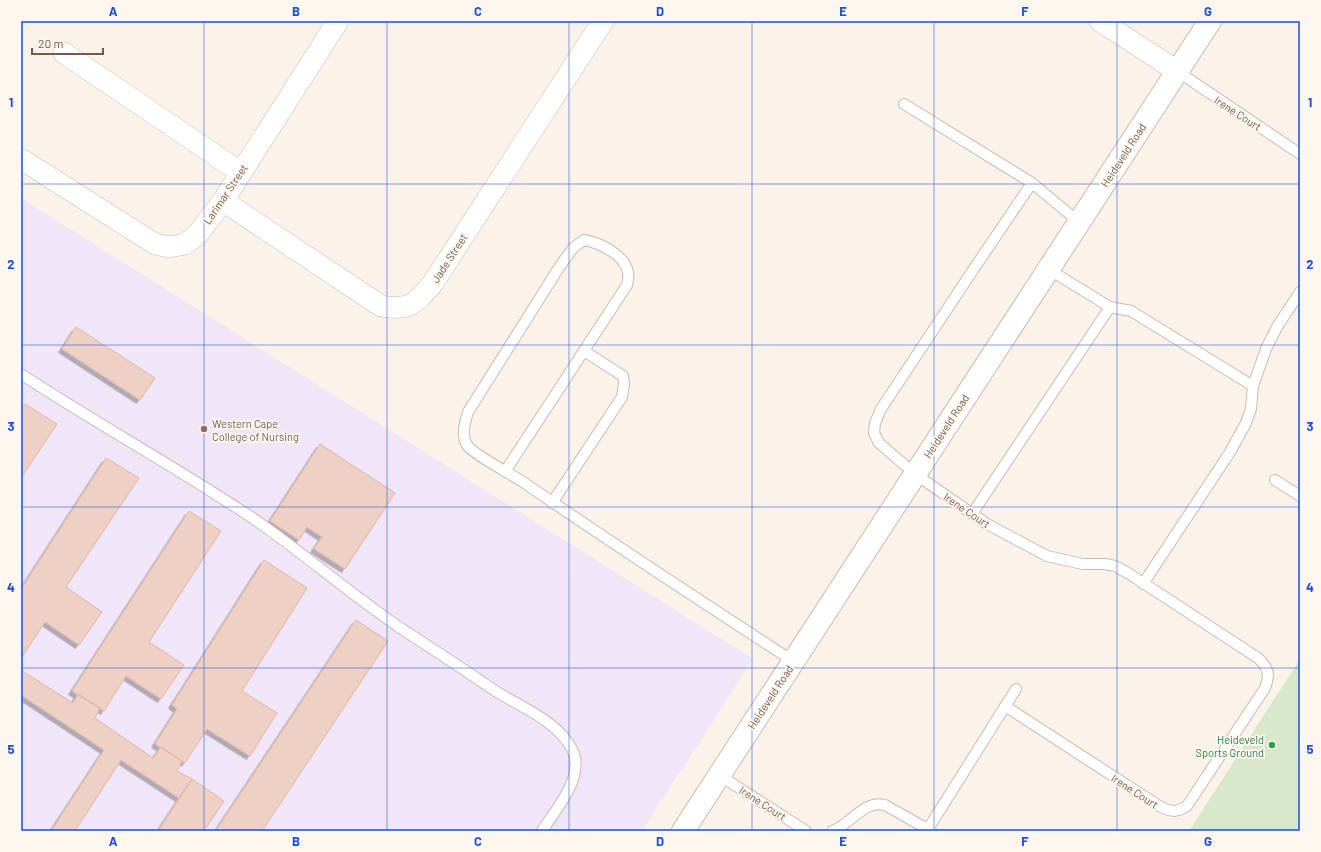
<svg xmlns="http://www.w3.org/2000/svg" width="1321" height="852" font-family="Barlow,sans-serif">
  <defs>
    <filter id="shadow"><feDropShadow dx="-3.5" dy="3.5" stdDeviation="0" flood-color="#0004"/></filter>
  </defs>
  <rect width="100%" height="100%" fill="#fbf3ea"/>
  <path fill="#f0e6f7" d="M21,198l732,461 -111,172h-621z"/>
  <path fill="#d8e8c9" d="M1300,659v172h-111z"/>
  <path fill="#eed1c4" stroke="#dfb7a6" filter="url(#shadow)" d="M76,327l79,51 -15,22 -78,-51z
    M25,404l32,20 -36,54v-69z
    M320,444l75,49 -50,76 -31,-20 8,-12 -15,-10 -8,13 -29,-19z
    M106,458l33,20 -73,109 36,25 -23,33 -34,-23 -23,35 -1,-68z
    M189,511l32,20 -72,111 35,23 -23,34 -35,-23 -22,35 -32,-20z
    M264,560l43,28 -65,103 35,22 -27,43 -43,-27 -22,34 -30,-19 22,-35 -5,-4z
    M356,620l32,21 -126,190h-42l-3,-2z
    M21,670l52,33 5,-9 22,14 -5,10 58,40 8,-11 21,14 -5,10 15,8 -13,19 -58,-38 -46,71h-24l53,-81 -83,-55z
    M192,779l32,22 -20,30h-46z"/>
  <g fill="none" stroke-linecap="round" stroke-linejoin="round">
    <g stroke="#ccbab0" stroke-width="12">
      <path id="service" d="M1177,71l123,83
        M904,104l128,79 47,39
        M1048,269l62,38 21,4 122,75
        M21,374c76,50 155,93 230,143 53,36 101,79 154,114 31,20 61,40 92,61 26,16 60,29 75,57 14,27 -16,60 -30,82
        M506,470l121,-185c1,-4 2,-9 1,-13 -4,-18 -28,-29 -44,-32l-11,8 -13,18 -92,146c-3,10 -7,23 -1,33 7,10 44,29 56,37 89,61 179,120 270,179
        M1275,480l25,16
        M552,503l70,-106 2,-13 -1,-8 -39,-25
        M972,514l138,-207
        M1143,584l87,-132 16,-29 5,-14 2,-23 13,-37 11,-22 23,-35
        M1005,706l154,100c12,6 17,7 28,0l78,-118c5,-13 4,-20 -7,-30l-130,-85 -13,-7 -10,-2h-22l-36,-8 -60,-32 -72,-50 -36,-31 -5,-10 1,-10 6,-14 90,-136 61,-90
        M719,775l87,56
        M928,829l88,-140
        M832,831c20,-7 31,-31 53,-26l46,26"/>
    </g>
    <g stroke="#ccbab0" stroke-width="22">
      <path id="minor" d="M1100,21l77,50
        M64,53l176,119
        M21,159l134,85 14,3 16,-3 12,-9 26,-34 115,-180
        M223,201l158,105c29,5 34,-2 52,-23l170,-262"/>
    </g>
    <g stroke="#ccbab0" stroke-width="24">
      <path id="tertiary" d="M683,831l527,-810"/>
    </g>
    <use href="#service" stroke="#fff" stroke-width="10"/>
    <use href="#minor" stroke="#fff" stroke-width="21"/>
    <use href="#tertiary" stroke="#fff" stroke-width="22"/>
  </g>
  <path fill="none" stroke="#1d4ed8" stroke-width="1" stroke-opacity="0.55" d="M204,21v810M387,21v810M569,21v810M752,21v810M934,21v810M1117,21v810M21,184h1279M21,345h1279M21,507h1279M21,668h1279"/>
  <circle fill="#8d6e63" stroke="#fef7f0" stroke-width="1.5" cx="204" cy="429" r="4"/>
  <circle fill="#2e9e5b" stroke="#fef7f0" stroke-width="1.5" cx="1272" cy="745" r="4"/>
  <g text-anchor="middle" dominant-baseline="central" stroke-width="3.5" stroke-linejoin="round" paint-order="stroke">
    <g font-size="11" fill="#74594f" stroke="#fef7f0">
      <text transform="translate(1238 113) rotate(33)">Irene Court</text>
      <text transform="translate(1123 155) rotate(-57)">Heideveld Road</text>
      <text transform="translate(225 194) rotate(-56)">Larimar Street</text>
      <text transform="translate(449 258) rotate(-57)">Jade Street</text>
      <text transform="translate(946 426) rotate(-57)">Heideveld Road</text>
      <text transform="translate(967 510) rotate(34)">Irene Court</text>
      <text transform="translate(770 697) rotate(-57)">Heideveld Road</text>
      <text transform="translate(1135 791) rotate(33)">Irene Court</text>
      <text transform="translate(763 803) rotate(33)">Irene Court</text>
    </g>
    <g font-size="11" fill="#785e54" stroke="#fef7f0" text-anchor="start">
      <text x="212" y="423">Western Cape<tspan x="212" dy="13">College of Nursing</tspan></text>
    </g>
    <g font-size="11" fill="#27864d" stroke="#fef7f0" text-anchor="end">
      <text x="1264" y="739">Heideveld<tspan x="1264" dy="13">Sports Ground</tspan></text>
    </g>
  </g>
  <rect width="1321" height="852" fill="none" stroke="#fef7f0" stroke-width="44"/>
  <path d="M32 48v6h71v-6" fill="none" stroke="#74594f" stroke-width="2"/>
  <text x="38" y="48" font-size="12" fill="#74594f" stroke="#fef7f0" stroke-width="3" paint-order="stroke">20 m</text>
  <rect x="22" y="22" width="1277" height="808" fill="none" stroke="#1d4ed8" stroke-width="1.5"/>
  <g font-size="13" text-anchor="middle" font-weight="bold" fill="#1d4ed8">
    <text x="113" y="16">A</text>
    <text x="296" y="16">B</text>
    <text x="478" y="16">C</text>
    <text x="660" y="16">D</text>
    <text x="843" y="16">E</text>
    <text x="1025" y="16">F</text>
    <text x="1208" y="16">G</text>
    <text x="11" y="107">1</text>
    <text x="1310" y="107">1</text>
    <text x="11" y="269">2</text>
    <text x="1310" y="269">2</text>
    <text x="11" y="431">3</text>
    <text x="1310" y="431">3</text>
    <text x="11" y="592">4</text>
    <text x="1310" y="592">4</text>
    <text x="11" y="754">5</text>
    <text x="1310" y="754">5</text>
    <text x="113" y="846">A</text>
    <text x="296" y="846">B</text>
    <text x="478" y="846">C</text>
    <text x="660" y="846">D</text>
    <text x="843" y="846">E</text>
    <text x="1025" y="846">F</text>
    <text x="1208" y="846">G</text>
  </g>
</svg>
